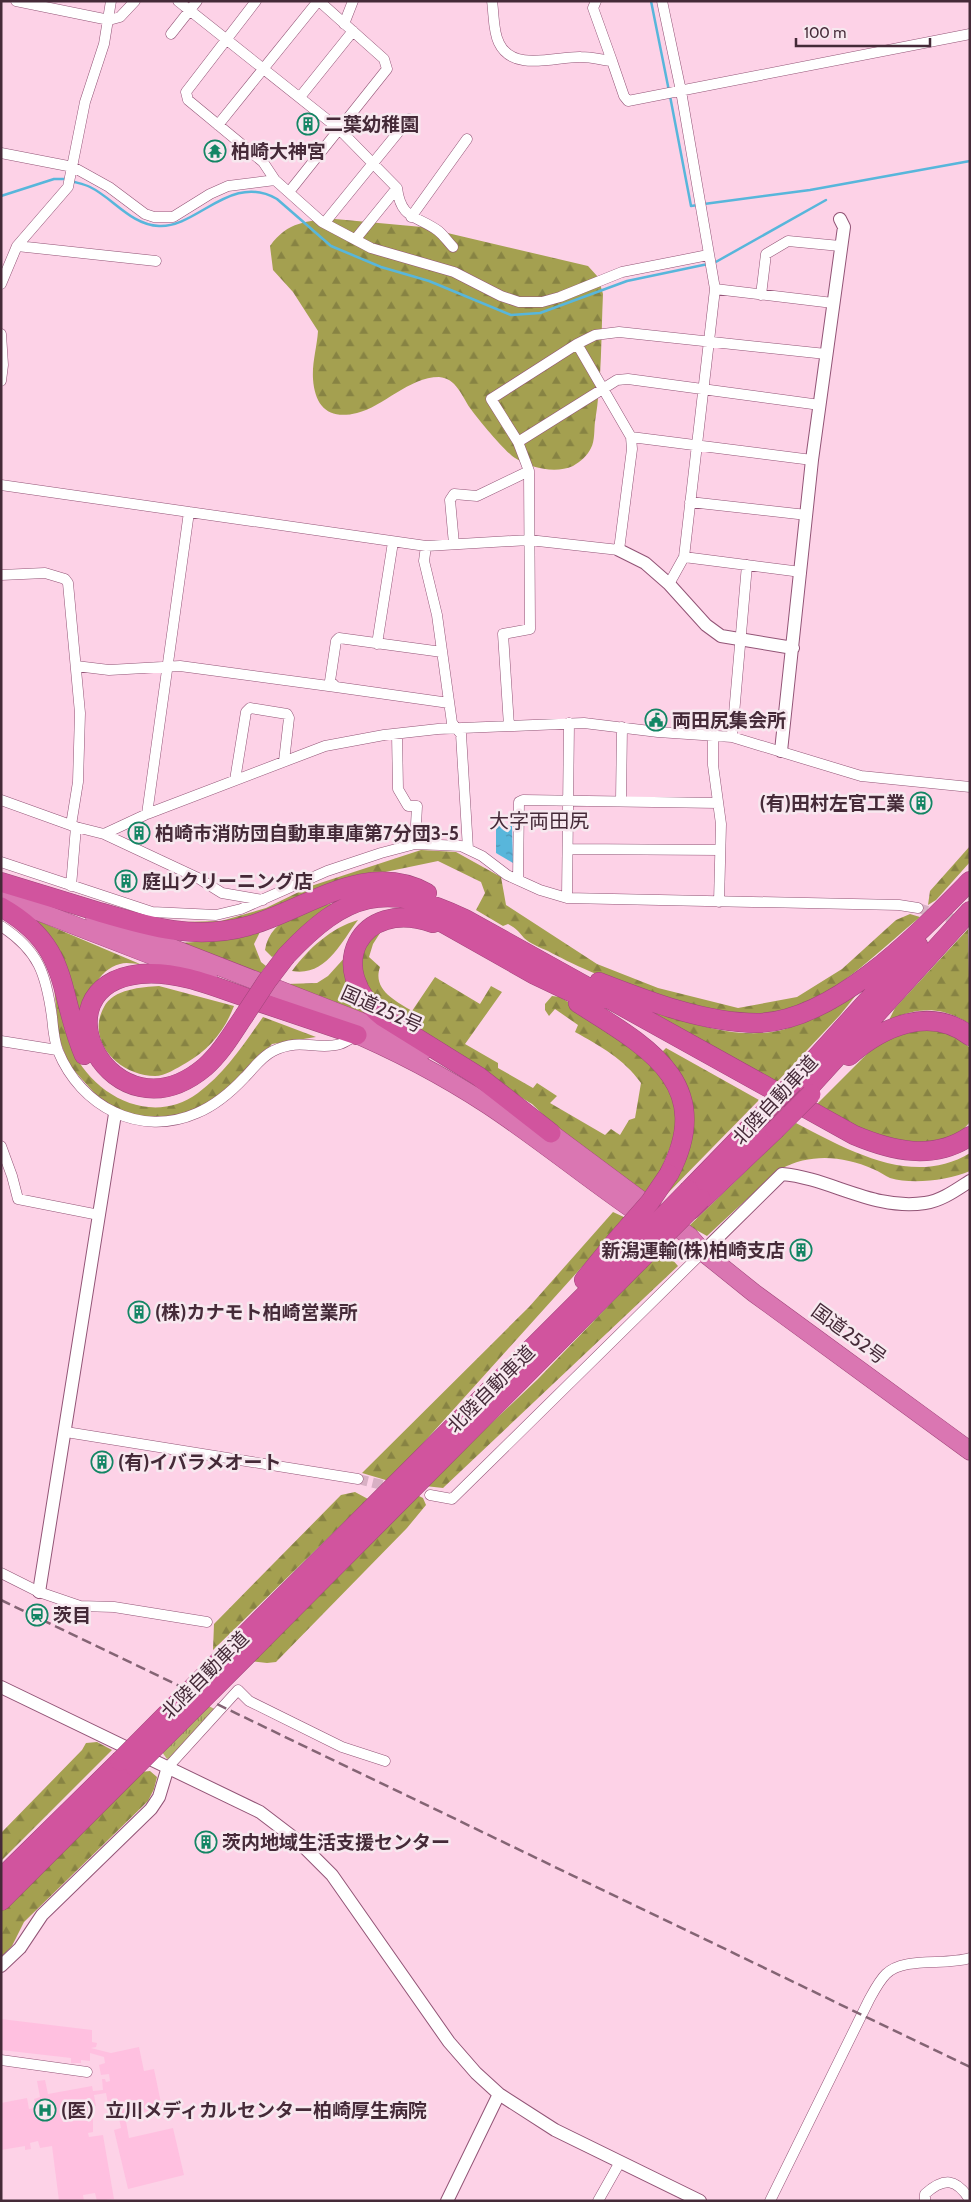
<svg xmlns="http://www.w3.org/2000/svg" width="971" height="2202" font-family="Cabin,'Noto Sans JP',sans-serif">
  <defs>
    <pattern id="grass-tufts" width="24" height="20" patternUnits="userSpaceOnUse" patternTransform="scale(1.25)"><rect width="24" height="20" fill="#b5b36c"/><path d="M3 7l-1-3M5 7V3M7 7l1-3M15 17l-1-3M17 17v-4M19 17l1-3" fill="none" stroke="#95925a"/></pattern>
    <pattern id="forest-firs" width="22" height="20" patternUnits="userSpaceOnUse" patternTransform="scale(1.25)"><rect width="22" height="20" fill="#a4a050"/><path d="M5 1l3.5 6h-7zM16 11l3.5 6h-7z" fill="#878343"/></pattern>
    <pattern id="water-ripples" width="26" height="14" patternUnits="userSpaceOnUse" patternTransform="scale(1.25)"><rect width="26" height="14" fill="#58b6db"/><path d="M2 4q2-2 4 0t4 0M15 11q2-2 4 0t4 0" fill="none" stroke="#4b94b3"/></pattern>
  </defs>
  <rect width="100%" height="100%" fill="#fdd2e7"/>
  <path fill="#ffc0e0" d="M1,2019l91,11v12l5,1 -1,4 -5,1 20,5 28,-6 5,24 10,-2 8,39 -37,8 4,22 44,-10 11,47 -56,14 -14,-59 7,-2 -2,-10 -8,1 -5,-26 -12,2 2,11 -7,1 1,4 -7,1 1,7 9,-1v14l-5,1 1,4 14,-2 11,64 -17,2 -2,-8 -12,2 1,6h-25l-7,-55 -12,2 -2,-7 -8,2 1,6 -6,1v-4l-24,4v-47l26,-5 2,11 7,-1 -2,-9 6,-2 -3,-16 8,-1 3,14 44,-8 1,5 10,-1 -1,-11h3l1,3 4,-1 -1,-7 -8,1 -2,-10 6,-2 -1,-6 -14,-4v8l-9,-1v3h-10v-5l-70,-8z"/>
  <path fill="url(#grass-tufts)" d="M207,1705l11,6 -45,46 -6,2 -5,-7z"/>
  <path fill="url(#forest-firs)" d="M335,219l87,8 166,39 10,11 5,17c-2,42 -1,86 -8,128 -1,7 0,19 -4,26 -3,7 -11,14 -18,18 -18,8 -42,2 -58,-8 -10,-6 -38,-40 -45,-50 -8,-12 -14,-30 -31,-31 -30,0 -56,30 -82,36 -28,7 -42,-6 -44,-34 -1,-17 4,-32 5,-48l-25,-39 -20,-22 -3,-24c18,-25 37,-25 65,-27z
    M970,846v16l-34,38 -8,5 2,-14z
    M421,850l35,2 45,25 5,28 91,59 61,24 80,20 59,-11 45,-28 54,-49 14,-6 10,3c-38,31 -76,71 -122,90 -62,25 -194,-25 -250,-56 -7,-3 -19,-8 -24,-13 -6,-7 -7,-9 -16,-14l-5,2 -27,-16 9,-17 -4,-11 -43,-21 -91,19 -122,46 -44,-4 40,-1 45,-13 45,-22z
    M341,902l-64,52 -5,3 -7,-7c5,-34 48,-43 76,-48z
    M22,914l118,50c-6,0 -14,-2 -20,0 -24,6 -35,38 -40,59z
    M358,920c-17,22 -32,57 -66,51 17,-23 39,-43 66,-51z
    M262,928l-8,16 7,18 5,4 -6,8 -80,-31 44,-3z
    M968,929l2,95c-29,-18 -51,-17 -81,-4l6,-12z
    M382,930l-9,14 -4,13 11,10c-8,23 16,34 32,44l23,-34 45,27 11,-18 11,6 -37,52 33,19v5l35,20 4,-5 20,13 -7,7 55,32 6,-6 9,6 9,-15 6,-2 6,-35c-17,-24 -41,-37 -66,-51l3,-7 -23,-16 -6,7 -4,-6v-6l7,-8 8,1 69,44 41,41 8,46 -23,56 -12,14 -88,-72 -23,-22 -114,-69 -54,-44 -5,-39 7,-10z
    M347,955l37,74 -98,-45 31,-1 11,-7z
    M869,979l-29,36 -64,68 -113,-63 -18,-14c48,19 110,42 160,15 22,-12 43,-28 64,-42z
    M54,986c6,20 9,43 18,63 21,47 80,78 126,44 27,-20 46,-49 65,-76l53,20 -44,7 -39,41 -18,14 -20,11 -44,11 -42,-12 -40,-44 -10,-27z
    M159,986l75,20c-9,24 -25,44 -48,57 -9,5 -21,13 -31,13 -35,0 -70,-34 -51,-69 9,-18 38,-20 55,-21z
    M919,1028c22,2 35,5 51,20v74l-10,11 -18,7 -20,4 -44,-7 -62,-32 66,-66z
    M666,1048l93,52 -96,98 21,-48 -20,-93 -1,-6z
    M796,1123c52,27 117,65 174,30v18c-22,9 -57,14 -80,7 -5,-2 -11,-7 -17,-9 -30,-13 -62,-16 -92,0 -7,4 -14,12 -20,18 -19,16 -36,32 -54,49l-18,-10z
    M613,1212l13,6 -237,263 -27,-8 167,-166z
    M663,1249l15,17 -235,222 -18,-2 113,-107z
    M355,1492l13,7 -155,151 1,-26 127,-129z
    M417,1495l6,3 3,7 -19,23 -131,134 -9,1 -16,-2z
    M97,1742l15,8 -111,111v-28l81,-83 4,-7z
    M150,1771l7,6 -3,12 -6,12 -124,121 -12,24 -11,11v-46l140,-139z"/>
  <path fill="url(#water-ripples)" d="M512,825l1,38 -17,-10v-27z"/>
  <g fill="none" stroke-linecap="round" stroke-linejoin="round">
    <path stroke="#58b6db" stroke-width="2.5" d="M651,1l18,90
      M670,96l21,110 7,-1
      M71,181c6,2 13,3 19,6 23,11 41,38 69,39 38,2 72,-54 118,-27l54,47 50,21 48,14 82,34 29,-2 87,-32 81,-17
      M1,196l53,-17h12
      M704,204l106,-14 160,-29
      M714,263l112,-63"/>
    <path stroke="#d8b0c4" stroke-width="10" stroke-dasharray="10 5" stroke-linecap="butt" d="M918,908l46,14
      M358,1479l37,9"/>
    <g stroke="#925476" stroke-width="11">
      <path id="minor" d="M16,1l93,19 11,-3 15,-16
        M178,1l161,128 58,59c4,31 18,27 40,42 6,4 11,12 16,17
        M256,1l-70,91 2,8 75,62 12,18 47,42 49,26 83,24 47,24 18,6h23l18,-5 62,-25 86,-17
        M492,1c2,13 1,31 7,42 14,30 58,13 82,14 11,0 21,3 31,4l12,35 4,5 342,-67
        M596,1l-3,7 19,53
        M662,1l19,90 34,198 -31,268 -15,27
        M344,24l9,-23
        M171,34l26,-33
        M300,97l53,-66
        M218,125l100,-124
        M1,153l72,14 36,20 36,27 9,3h19l37,-23 18,-8 47,-6
        M289,192l98,-123 -3,-10 -65,-58
        M411,217l56,-78
        M322,222l4,-1 83,-102
        M358,236l39,-48
        M17,246l139,15
        M1,284l16,-38 51,-59 17,-85 19,-58 7,-43
        M715,289l118,14
        M761,295l5,-41 22,-13 52,5
        M1,334l2,31 -2,16
        M631,437l181,23
        M518,442l99,-62 11,-1 192,26
        M1,485l425,61 103,-6 90,10 13,-101 -1,-12 -54,-93
        M690,502l117,13
        M454,544l-4,-44 4,-6 23,2 52,-25
        M426,546l-2,15 13,54 15,108 9,11 7,115
        M684,557l117,15
        M1,575l44,-2 20,6 3,4 12,130 -2,69 -7,43
        M377,644l16,-102
        M442,652l-103,-14 -3,3 -6,40 6,6 113,16
        M76,666l33,4 71,-4 156,21
        M509,726l-6,-92 27,-5 -1,-158 -11,-29 -27,-43 86,-55 18,-9 24,-3 207,22
        M397,734l1,55 10,17h9l-2,38
        M713,737v28l8,59 -2,78
        M732,737l15,-172
        M235,780l11,-68 4,-4 37,6 2,4 -5,43
        M1,800l75,27 28,7 43,-20 178,-68 59,-11 54,-6 146,-6 74,9 74,5 129,39 109,11
        M621,801l1,-74
        M147,814l42,-302
        M104,834l94,44 24,15 41,7
        M568,849l152,1
        M1,862l151,50 64,3 25,-6 86,-38 54,-18 34,-9 25,1 21,1 21,10 25,19 33,15 27,8 332,7 19,3
        M518,880l1,-78 4,-2 195,3
        M71,886l5,-59
        M567,898l2,-175
        M1,926c38,25 45,48 51,91 1,11 2,24 6,34 23,56 82,87 139,62 19,-8 34,-21 48,-36 9,-9 16,-20 28,-26 28,-14 44,0 67,-7 6,-2 11,-6 17,-9
        M1,1041l56,9
        M1,1146l11,30 6,23 81,16
        M66,1432l292,47
        M430,1495l22,4 251,-247
        M1,1573l38,19 41,14 34,1 93,15
        M168,1767l70,-77 11,11 93,46 43,14
        M1,2060l86,12
        M598,2201l22,-39
        M770,2201l99,-201c5,-9 10,-19 17,-26 18,-18 59,-8 84,-16
        M925,2201v-7c19,-17 31,-16 45,6"/>
    </g>
    <g stroke="#925476" stroke-width="14">
      <path id="tertiary" d="M619,550l26,13 24,21 37,41 15,11 72,12
        M781,751l31,-291 32,-233 -4,-8
        M703,1252l79,-78c48,4 92,37 143,29 16,-2 31,-13 45,-22
        M39,1592l76,-478
        M1,1687l259,125 38,29 34,34 117,167 27,31 23,21 56,36 145,71
        M1,1966l19,-18 22,-33 109,-106 8,-12 9,-30
        M447,2201l52,-107"/>
    </g>
    <g stroke="#a0457a" stroke-width="19">
      <path id="trunk" d="M1,897l207,80
        M95,918l264,103 64,30
        M344,1029c50,21 98,46 144,76 56,37 107,80 163,117
        M540,1125l149,111 14,16 51,41 216,158"/>
    </g>
    <g stroke="#a0457a" stroke-width="20">
      <path id="motorway" d="M1,882c32,10 63,19 95,29 51,15 98,30 152,15 58,-16 117,-67 179,-33
        M1,907c71,40 56,85 83,148
        M420,910l115,65 61,29
        M433,923c-74,-26 -110,47 -50,94l95,59 73,57
        M286,956c60,-64 99,-75 179,-37l389,216c38,16 79,26 116,1
        M599,982c49,19 105,41 158,41 77,-1 162,-90 213,-142
        M578,1003c68,43 139,80 91,171
        M244,1016c-12,18 -23,37 -39,51 -93,78 -174,-81 -65,-93 37,-4 76,13 110,25 36,12 72,24 107,36
        M849,1056c33,-29 81,-51 121,-20
        M793,1083l125,-138
        M806,1091l164,-180
        M689,1190l68,-70
        M691,1210l84,-80
        M584,1280l31,-38
        M237,1643l391,-391
        M252,1650l387,-389
        M1,1878l119,-117
        M1,1901l134,-134"/>
    </g>
    <use href="#minor" stroke="#fff" stroke-width="10"/>
    <use href="#tertiary" stroke="#fff" stroke-width="12"/>
    <use href="#trunk" stroke="#da76b2" stroke-width="18"/>
    <use href="#motorway" stroke="#d1549e" stroke-width="19"/>
    <path stroke="#846474" stroke-width="2.5" stroke-dasharray="10 5" stroke-linecap="butt" d="M1,1600l969,467"/>
    <g stroke="#a0457a" stroke-width="20" stroke-linecap="butt">
      <path id="motorway-bridge" d="M244,1016l23,-35 19,-25
        M757,1120l36,-37
        M775,1130l36,-36
        M615,1242l35,-40 19,-28
        M628,1252l61,-62
        M639,1261l62,-62
        M120,1761l117,-118
        M135,1767l117,-117"/>
    </g>
    <use href="#motorway-bridge" stroke="#d1549e" stroke-width="19"/>
  </g>
  <defs>
    <g id="building-ring" transform="scale(1.125)"><circle r="9.5" fill="#f7e8ef" stroke="#138564" stroke-width="1.5"/><path d="M-4-6H4V6H1V3H-1V6H-4ZM-2.5-4.3h1.7v1.8h-1.7ZM.8-4.3h1.7v1.8H.8ZM-2.5-1h1.7V.8h-1.7ZM.8-1h1.7V.8H.8Z" fill="#138564"/></g>
    <g id="temple-ring" transform="scale(1.125)"><circle r="9.5" fill="#f7e8ef" stroke="#138564" stroke-width="1.5"/><path d="M0-6L5-2H3V0L6.5 2.5H4V6H1.5V3h-3V6H-4V2.5H-6.5L-3 0V-2H-5Z" fill="#138564"/></g>
    <g id="civic-ring" transform="scale(1.125)"><circle r="9.5" fill="#f7e8ef" stroke="#138564" stroke-width="1.5"/><path d="M-.6-6.5H3V-4.5H.6V-3L4-1V1h2V6H-6V1h2V-1L-.6-3ZM-1.2 2.5V6h2.4V2.5Z" fill="#138564"/></g>
    <g id="station-ring" transform="scale(1.125)"><circle r="9.5" fill="#f7e8ef" stroke="#138564" stroke-width="1.5"/><path d="M-3-6H3Q5-6 5-4V2Q5 4 3 4L4.5 6H3L1.5 4h-3L-3 6H-4.5L-3 4Q-5 4-5 2V-4Q-5-6-3-6ZM-3.5-4v3h7v-3ZM-3.5 1v1.5H-2V1ZM2 1v1.5H3.5V1Z" fill="#138564"/></g>
    <g id="hospital-ring" transform="scale(1.125)"><circle r="9.5" fill="#f7e8ef" stroke="#138564" stroke-width="1.5"/><path d="M-5-5h3v3.5h4V-5h3V5h-3V1.5h-4V5h-3Z" fill="#138564"/></g>
  </defs>
  <g fill-rule="evenodd">
    <use href="#building-ring" x="308" y="124"/>
    <use href="#temple-ring" x="215" y="151"/>
    <use href="#civic-ring" x="656" y="720"/>
    <use href="#building-ring" x="921" y="803"/>
    <use href="#building-ring" x="139" y="833"/>
    <use href="#building-ring" x="126" y="881"/>
    <use href="#building-ring" x="801" y="1250"/>
    <use href="#building-ring" x="139" y="1312"/>
    <use href="#building-ring" x="102" y="1462"/>
    <use href="#station-ring" x="37" y="1615"/>
    <use href="#building-ring" x="206" y="1842"/>
    <use href="#hospital-ring" x="45" y="2110"/>
  </g>
  <g text-anchor="middle" dominant-baseline="central" stroke-width="5" stroke-linejoin="round" paint-order="stroke">
    <g font-size="19" font-weight="bold" fill="#452a38" stroke="#f7e8ef" text-anchor="start">
      <text x="324" y="124">二葉幼稚園</text>
      <text x="231" y="151">柏崎大神宮</text>
      <text x="672" y="720">両田尻集会所</text>
      <text x="905" y="803" text-anchor="end">(有)田村左官工業</text>
      <text x="155" y="833">柏崎市消防団自動車車庫第7分団3-5</text>
      <text x="142" y="881">庭山クリーニング店</text>
      <text x="785" y="1250" text-anchor="end">新潟運輸(株)柏崎支店</text>
      <text x="155" y="1312">(株)カナモト柏崎営業所</text>
      <text x="118" y="1462">(有)イバラメオート</text>
      <text x="53" y="1615">茨目</text>
      <text x="222" y="1842">茨内地域生活支援センター</text>
      <text x="61" y="2110">(医）立川メディカルセンター柏崎厚生病院</text>
    </g>
    <g font-size="19" fill="#452a38" stroke="#f7e8ef">
      <text transform="translate(382 1009) rotate(24)">国道252号</text>
      <text transform="translate(775 1100) rotate(-47)">北陸自動車道</text>
      <text transform="translate(849 1334) rotate(36)">国道252号</text>
      <text transform="translate(491 1389) rotate(-45)">北陸自動車道</text>
      <text transform="translate(205 1675) rotate(-45)">北陸自動車道</text>
    </g>
    <g font-size="20" fill="#452a38" stroke="#f7e8ef">
      <text x="539" y="821">大字両田尻</text>
    </g>
  </g>
  <rect width="971" height="2202" fill="none" stroke="#452a38" stroke-width="5"/>
  <path d="M796 38v8h134v-8" fill="none" stroke="#452a38" stroke-width="2.5"/>
  <text x="804" y="38" font-size="15" fill="#452a38" stroke="#f7e8ef" stroke-width="4" paint-order="stroke">100 m</text>
</svg>
